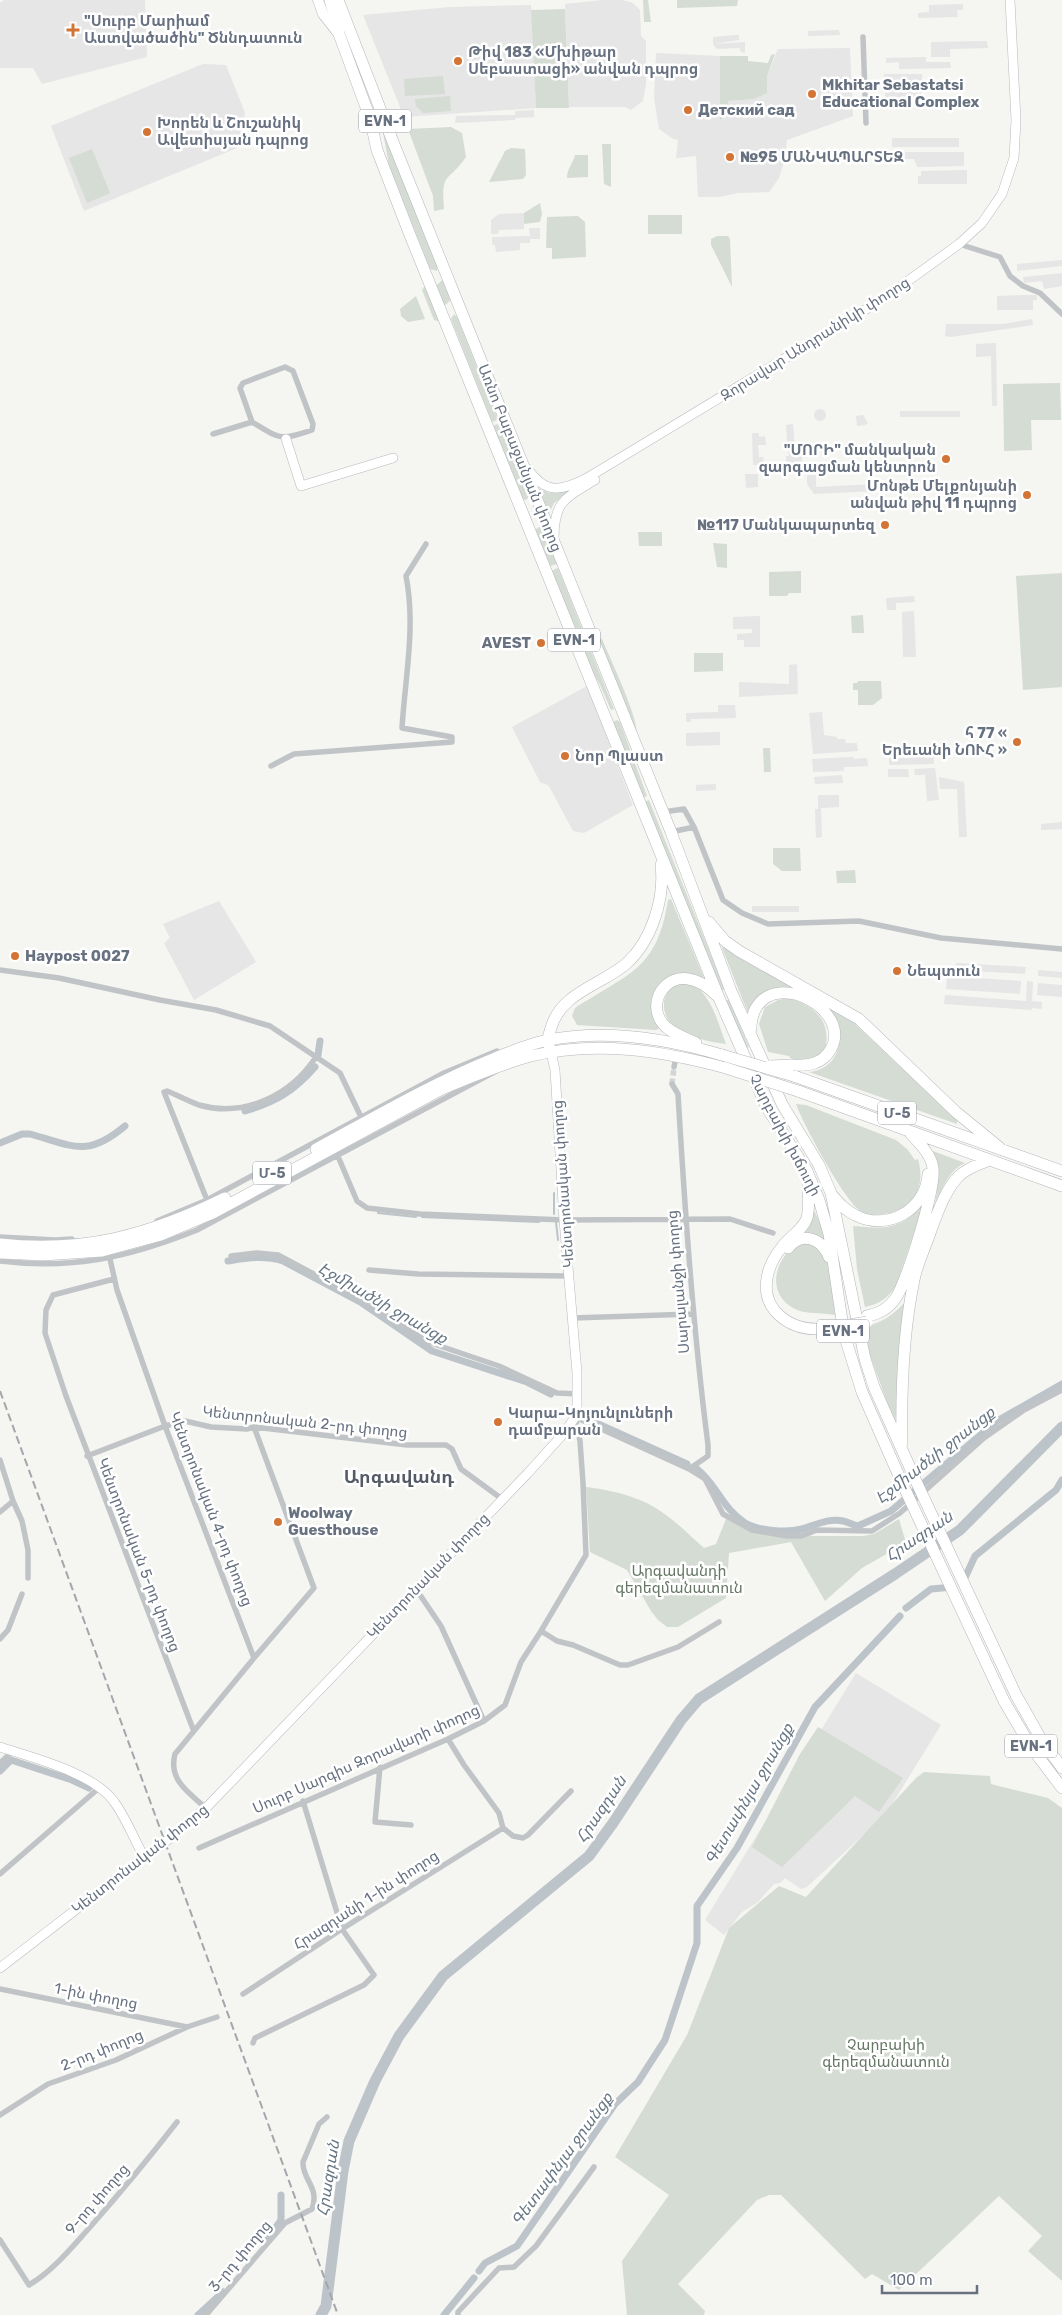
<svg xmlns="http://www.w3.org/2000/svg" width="1062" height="2315" font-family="Rubik,'Noto Sans Armenian',sans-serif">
  <rect width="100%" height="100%" fill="#f5f5f2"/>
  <path fill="#e5e6e5" d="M4,0h141l2,57 -105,27 -9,-16h-33v-65z
    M602,0h20l11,3 7,7 1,26 5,5v43l-3,17 -12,9 -6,-3h-56l-4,-103z
    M963,4v6h-6l1,7 -40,1v-5l11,-1v-7z
    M531,5l5,103 -132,9 -41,-102 87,-8z
    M839,30l1,5 -32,1v-5z
    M735,35h4v5l-25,4 31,-2v11l-4,-1 -2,-4 -22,1 -4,-5v-7z
    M987,41l1,7 -38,1v8h-19v-15z
    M850,48l3,68 -66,24 -2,18 -6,20 -10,14 -31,1 -19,4h-21l-2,-41 -20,2 2,-18 -5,-1 -14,-10 -5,-31 2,-45 64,3v65l8,-10v-10l26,-2 12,-6 1,-17 11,-27z
    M926,57v5h24l1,6 -52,1v-7l-13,1v-5z
    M203,64l23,1 19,48 -6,26 3,7 -158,65 -33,-85z
    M884,74h38v12l-38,1z
    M885,90h37v6h-3v6h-34z
    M534,110v7l-19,1v2l-60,3 1,-7 59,-1v-4z
    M892,138h67v9h-67z
    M896,152h68v14l-47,1 -3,-8h-18z
    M967,170v14h-49v-8h3v-5z
    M524,213v16l-25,1 -1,4h-7v-14l8,-6z
    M529,228h11v11h-10v4h-10v7l-24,2 -1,-7h-3v-8l38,-1z
    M1062,260v6l-45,5v-7z
    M1062,273v13l-18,3 -2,-8 -18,2 -1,-6z
    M1027,295h10v5h-4v10h-36v-14z
    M1032,319l1,6 -82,12 -6,-1 1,-12h57z
    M996,343l1,63h-5l-1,-50 -15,1v-13z
    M814 415a6 6 0 1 1 12 0a6 6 0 1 1-12 0Z
    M900,411h60v6h-60z
    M863,415l5,8 -3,2 -8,1 -1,-10z
    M793,424l2,27 14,-1v7l-7,1v5l-16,1v-8h3l-1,-8h-3l-1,-6 3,-1 -1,-16z
    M752,433h7v4l6,-1 1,9h-8l1,12h4l1,8h-11z
    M745,474h13v13l-12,1z
    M807,475h9v12l60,-3v7l-62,3 -7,-10z
    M914,596l1,6 -19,1v7h-9l-1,-12z
    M914,611l2,46h-13l-1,-45z
    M760,616v31h-16v-7h-7v-6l15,-1v-4h-19v-12z
    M797,664l1,30 -59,3v-15l50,2v-19z
    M587,686l46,119 -49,28 -11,-2 -24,-45 -9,-4 -28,-55z
    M718,705h17l1,13 -45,1v3h-5v-9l32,-1z
    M822,712l2,23 13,2v2h8l1,4h11l1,8 -45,3 -4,-41z
    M720,732v13l-34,1v-13z
    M933,744l1,20 -45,1v-7h21v-13z
    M853,757l1,2 13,-1 1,8 -24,1v4l-31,1 -1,-13z
    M935,768l4,32 -12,1 -2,-26h-10l-1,-6z
    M888,769h20l1,8h-21z
    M842,775l1,8 -28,1 -1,-7z
    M939,777l25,5 3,55h-8l-2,-48h-17z
    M716,784v6l-20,1v-6z
    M818,795h21v12l-18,1 1,29 -6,1 -1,-29h3z
    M1062,822v7l-21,1v-6z
    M219,901l37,61 -62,38 -30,-57 6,-5 -7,-14z
    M752,906h47v6h-47z
    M956,963l70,4 -1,7 -70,-4z
    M1038,970l24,2v6l-24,-2z
    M947,976l74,5 -1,13 -74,-5z
    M1027,981l6,1 -1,19 10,1v7l-10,-1v2l-88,-6 1,-9 81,6z
    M1038,983l24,2v12l-25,-2z
    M856,1673l85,52 -55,89 -79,73 -6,2 -16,-11 -5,5 -6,1 -16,18 -16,10 -18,23 -19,-15z"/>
  <path fill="#d5dcd3" d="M643,0h5l3,22h-7z
    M677,0h61l-1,6 -60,2z
    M565,9l4,99h-33l-5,-98z
    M775,54l-8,22v17l-13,6 -26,2v10l-8,10v-65h28v8v-3l20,2 3,-8z
    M443,76l2,18 -40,2 -1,-17z
    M450,96l1,15 -28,2 -7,-7 -1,-7z
    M382,127l55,140v4l-7,-2 -41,-104z
    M451,127l11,6 4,24c-19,27 -25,14 -22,52l-10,2 -1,-15 -25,-67z
    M602,144h9v43l-7,-3z
    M511,148l14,1 1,26 -3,4 -34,3 16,-31z
    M92,149l18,44 -23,10 -18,-45z
    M575,155h13v22l-21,1c0,-10 6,-14 8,-23z
    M540,203l2,11 -2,8 -16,2v-11z
    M648,215h34v19h-34z
    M578,216l7,6 1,35 -34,2v-11h-6l1,-31z
    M717,236h11l2,3 2,48 -21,-42v-6z
    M445,278l8,20 -11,10 -8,-21z
    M426,285l15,37 -7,-2 -12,-30z
    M416,296l9,23 -17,3 -7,-6 -1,-7z
    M454,314l3,3 41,103 -6,2 -41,-103z
    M1060,383l1,37h-30l1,30 -28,1 -1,-67z
    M500,423l30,73 -4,4 -4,-1 -29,-73z
    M537,488l13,5 15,-3 2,4 -13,9 -6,12z
    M539,527h3l15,37 -7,2 -15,-36z
    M638,532h24v14h-23z
    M713,543l14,1v24l-10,-1z
    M558,568l56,141 -3,1 -11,-25 -12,-21 -37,-93z
    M801,571v22h-12l-2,3h-18v-24z
    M1062,573v114l-39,3 -7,-114z
    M863,615l1,18h-12l-1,-17z
    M597,637l5,2 3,7c6,14 36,78 31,89z
    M694,653h29v18l-29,1z
    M858,681h23l1,17 -9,7h-15v-15h-5v-7h4z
    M617,720l3,2 27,74 -5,2 -29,-76z
    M763,748h7l1,24h-7z
    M649,800l76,190h-3l-78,-188z
    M773,848h27l1,23h-19l-9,-7z
    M855,870l1,13h-19l-1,-12z
    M671,899l33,79 -16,-5 -24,10 -4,45 -4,2 -79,-5 -5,-9 3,-8c54,-35 82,-38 93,-108z
    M724,947l67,39 -1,3 -42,24 -26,-65z
    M692,983c21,15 25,38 34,61 -17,-2 -37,-7 -51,-17 -14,-10 -16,-34 1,-42 5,-2 11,-2 16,-2z
    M788,998c29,9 45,24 36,56l-17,7 -15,-1 -3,-4 -21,-4 -9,-28 6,-17 13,-7z
    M726,1000h3l20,47 -3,1z
    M823,1004l30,18 104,98v4l-148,-52c27,-3 35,-27 29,-51l-16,-15z
    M796,1104l10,1 90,35 11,9 8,11 3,-1c8,28 -4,52 -34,55 -7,1 -17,0 -23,-3 -15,-7 -59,-89 -65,-107z
    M933,1151l32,12c-16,7 -22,25 -30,40 4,-20 4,-33 -2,-52z
    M811,1203l11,25 7,25 -30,-15z
    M924,1204l-28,82c-9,13 -17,18 -31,21l-8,-38 -4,-43c35,3 45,4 71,-22z
    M801,1242h14l15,21 5,52c-13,-3 -30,0 -42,-7 -29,-17 -17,-53 8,-66z
    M908,1299l-2,10 -11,115 -27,-74 -2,-24c18,-3 30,-14 42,-27z
    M586,1487c30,4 56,10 80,28 13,9 25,22 38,33l12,-4 10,-25 87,17h50l11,-2 25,-15 7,24 -44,25 -37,33 -34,-59 -62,11 -3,45 -48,29h-11l-9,-7 -7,-9 -24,-41 -37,-18z
    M818,1727l85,51 -24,34 -24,-16 -73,71 -30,-20 48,-93z
    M924,1772l66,4 1,8 57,14 14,10v473l-34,-30 14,-15 -43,-40 -100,94 -27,-16 -7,5 -84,-84h-12l-12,5 -79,84 27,27 -1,4h-77l-5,-54 47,-66 -54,-38 72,-122 42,-107 50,-42 27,11 110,-119z"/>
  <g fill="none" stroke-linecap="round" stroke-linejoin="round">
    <path stroke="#bdc4c9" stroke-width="2" d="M554,1193v21
      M378,1213l38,4
      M422,1217l117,5
      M556,1222l2,18"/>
    <path stroke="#bdc4c9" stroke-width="7" d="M318,1055l2,-14
      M245,1111c31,-9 49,-20 70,-44
      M0,1143l22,-9h8c43,12 57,24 95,-8
      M228,1261c19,-3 36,-6 55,0l79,42 70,48 95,31 24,12
      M585,1418l102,46
      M697,1469c20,16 26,40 48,54 14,8 42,10 57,6 14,-4 26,-11 41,-8 5,1 10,4 15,5l33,-15 106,-90 65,-37
      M963,1582l12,-26 81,-66 6,-10
      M906,1608l25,-19 22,-2
      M0,1771l11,-11 61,20 17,8
      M267,2240l14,-20v-25
      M479,2271l6,-8 32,-17 98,-142 23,-22 27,-42 32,-97v-37l40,-58 78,-141 85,-91
      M198,2315l25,-23
      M444,2315l30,-37"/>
    <path stroke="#bdc4c9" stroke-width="11" d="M321,2315l5,-9 17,-135 6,-30 26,-60 24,-45 44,-60 146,-120 24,-33 68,-103 18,-21 196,-125 65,-44 102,-103"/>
    <path stroke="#d2d4d6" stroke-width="5.5" stroke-dasharray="5.5 3" stroke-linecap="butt" d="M672,1084l2,-17"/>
    <g stroke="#b6b9be" stroke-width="10">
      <path id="secondary" d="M286,439l15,47 92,-28
        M528,469c18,26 34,22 59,9l296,-179 76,-55 23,-21 20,-29 12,-36 2,-38 -6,-120
        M554,538c0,-37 11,-40 41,-58
        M0,1747c33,11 95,26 115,56 12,17 19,36 29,54
        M178,1832l28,-24 322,-335 37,-41 10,-15 2,-10v-34l-13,-153 -9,-150 -4,-18
        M0,1968l148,-114"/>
    </g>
    <g stroke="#b5b7bb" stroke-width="11">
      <path id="primary" d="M318,0l5,14 15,19"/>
    </g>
    <g stroke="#b4b6ba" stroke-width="12">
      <path id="highway" d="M330,0l9,34 31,84 7,32 33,85 309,763 48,110 40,63 12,29 10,34 15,100 18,58 41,93
        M338,0l55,142 278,690 60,159 51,113 37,61 12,28 34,166 9,28 41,92
        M709,922l16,19 14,10 120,68 97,93 44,36
        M750,1034c1,-8 1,-18 6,-26 22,-38 96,3 75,41 -9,16 -24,17 -40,16
        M696,1043c-9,-4 -22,-9 -30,-16 -27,-25 9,-74 50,-32
        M549,1046c-2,-7 0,-12 2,-18 10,-36 51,-43 76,-65 25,-23 38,-65 34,-98
        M794,1076l268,95
        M798,1091l264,95
        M316,1149c59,-32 117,-66 179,-91 18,-7 36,-15 54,-18 56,-11 119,-1 173,15
        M271,1167l2,5
        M808,1180c0,13 2,26 -1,38 -4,12 -18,19 -25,29 -16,19 -24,49 -3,68 15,14 33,16 53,13
        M832,1195c7,8 13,15 23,20 32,17 71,-5 73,-41
        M0,1244c83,9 150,-9 225,-46
        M788,1248c14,-18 34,-9 41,9
        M0,1253l43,2 59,-4 59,-16 52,-22 229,-124c29,-12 59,-25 89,-33 65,-16 132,-5 195,12
        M867,1316c11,-2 21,-7 28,-17 12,-16 41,-112 38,-131 -2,-14 -14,-25 -23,-35
        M902,1443c-1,-53 1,-110 12,-163 3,-16 11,-32 16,-47 7,-19 15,-43 29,-57 8,-8 21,-12 31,-16
        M1016,1695l25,44 21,29
        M1004,1701l27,46 31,41"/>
    </g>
    <path stroke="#c1c4c7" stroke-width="5.5" d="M863,37l3,86
      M959,244l41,13 10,19 13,10 17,7 22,21
      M285,367l8,4 20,53 -1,6c-32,11 -32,9 -60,-8l-12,-34 3,-5z
      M213,434l39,-12
      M271,766l23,-12 158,-12v-5l-50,-9c3,-50 14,-102 4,-152l20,-32
      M663,812l21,-3 10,18
      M671,832l23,-5 29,73 19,13 26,11 91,-3 82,17 121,11
      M0,970l59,8 101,22 56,10 54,16 70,47 21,44
      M674,1067l2,-10
      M672,1084l6,10c7,118 15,234 30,351v11l-19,13
      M337,1154l20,47 10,7 53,6 144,6 166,-1 43,14
      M207,1200l-43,-108 3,-1c10,4 21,10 32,14 46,13 92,-10 117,-48
      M157,1221l50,-21 237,-127 53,-22
      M0,1237l55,3 17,-1
      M231,1256l26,-3 21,2 81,43 69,44 71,24 58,27 21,1
      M110,1259l7,31 48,136 89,232 -79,96c-7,26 14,39 31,54
      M0,1261c73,9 130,-4 197,-31l301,-160
      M369,1270l49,4 151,2
      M114,1279l-61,16 -7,15 -1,23 21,63 127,333
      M573,1318l120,-4
      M575,1417l114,52 16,10 18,35 29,16 35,6h14l16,-6 55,1 28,-18 84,-75 40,-28 38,-20
      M254,1427l60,161 -60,70
      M87,1456l78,-30 20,-5 26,6 36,2 7,-2 153,18h39l6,4 9,20 41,30
      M0,1460l13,41 9,20 6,29v28
      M0,1512l13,-11
      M416,1589l25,37 43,95
      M541,1631l16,10 16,4 47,20h8l50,-18 41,-25
      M0,1639l8,-9 14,-36
      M448,1739l16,26 35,48 4,15 10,8 10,2 5,-3 43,-44
      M0,1763l13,-12
      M380,1767l-5,55 36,3
      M199,1848l249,-109 36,-18 21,-16 16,-43 20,-31 45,-76 -3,-72 -3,-42 -5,-24
      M0,1874l99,-86
      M0,1989l187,38
      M243,1994l99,-65 161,-101
      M253,2043l2,-5 109,-53 10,-10 -32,-46 -39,-128
      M0,2115l48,-31 68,-24 71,-33 30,-10
      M0,2240l29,45c24,-14 43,-38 62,-59 29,-33 58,-68 86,-104
      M206,2315l79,-92 27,-14c8,-22 -10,-29 -9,-47l16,-38 8,-7
      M458,2315v-3l41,-44 15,-1 22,-21 58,-79"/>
    <use href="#secondary" stroke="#fff" stroke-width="9"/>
    <use href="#primary" stroke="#fff" stroke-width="10"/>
    <use href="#highway" stroke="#fff" stroke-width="11"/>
    <path stroke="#a3a6ac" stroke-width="2" stroke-dasharray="8 4" stroke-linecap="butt" d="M0,1391l338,924"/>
    <g stroke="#b6b9be" stroke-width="10" stroke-linecap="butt">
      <path id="secondary-bridge" d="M151,1853l27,-21"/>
    </g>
    <g stroke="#b4b6ba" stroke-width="12" stroke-linecap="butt">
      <path id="highway-bridge" d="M722,1055l72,21
        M770,1066l21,-1
        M726,1068l72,23
        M832,1328l35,-6
        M915,1479l101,216
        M903,1485l101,216"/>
    </g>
    <use href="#secondary-bridge" stroke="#fff" stroke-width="9"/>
    <use href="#highway-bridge" stroke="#fff" stroke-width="11"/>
  </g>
  <g fill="#d37434" stroke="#fff" stroke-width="2">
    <path d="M70.5 22.5h5v5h5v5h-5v5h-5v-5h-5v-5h5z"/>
    <circle cx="458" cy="61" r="5"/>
    <circle cx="812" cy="94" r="5"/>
    <circle cx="688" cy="110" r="5"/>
    <circle cx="147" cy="132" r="5"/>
    <circle cx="730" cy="157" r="5"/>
    <circle cx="946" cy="459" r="5"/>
    <circle cx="1027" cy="495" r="5"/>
    <circle cx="885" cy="525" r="5"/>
    <circle cx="541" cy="643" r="5"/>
    <circle cx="1017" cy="742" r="5"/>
    <circle cx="565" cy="756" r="5"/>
    <circle cx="15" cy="956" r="5"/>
    <circle cx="897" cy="971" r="5"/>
    <circle cx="498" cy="1422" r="5"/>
    <circle cx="278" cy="1522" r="5"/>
  </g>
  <g text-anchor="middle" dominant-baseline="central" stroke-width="5" stroke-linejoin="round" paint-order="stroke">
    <g fill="#fff" stroke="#959ca6" stroke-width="1">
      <rect x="359" y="109.5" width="52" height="23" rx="4"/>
      <rect x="548" y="628.5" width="52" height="23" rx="4"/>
      <rect x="878" y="1101.5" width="38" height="23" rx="4"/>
      <rect x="253" y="1161.5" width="38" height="23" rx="4"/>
      <rect x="817" y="1319.5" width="52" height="23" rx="4"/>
      <rect x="1005" y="1734.5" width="52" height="23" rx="4"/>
    </g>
    <g font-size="14" font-weight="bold" fill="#677180">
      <text x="385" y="121">EVN-1</text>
      <text x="574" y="640">EVN-1</text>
      <text x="897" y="1113">Մ-5</text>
      <text x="272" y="1173">Մ-5</text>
      <text x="843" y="1331">EVN-1</text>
      <text x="1031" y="1746">EVN-1</text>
    </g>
    <g font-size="15" font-weight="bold" fill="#677180" stroke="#fff" text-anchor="start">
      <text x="84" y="21">"Սուրբ Մարիամ<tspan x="84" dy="17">Աստվածածին" Ծննդատուն</tspan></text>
      <text x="468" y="52">Թիվ 183 «Մխիթար<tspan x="468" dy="17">Սեբաստացի» անվան դպրոց</tspan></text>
      <text x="822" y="85">Mkhitar Sebastatsi<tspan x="822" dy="17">Educational Complex</tspan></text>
      <text x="698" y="110">Детский сад</text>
      <text x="157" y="123">Խորեն և Շուշանիկ<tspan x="157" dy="17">Ավետիսյան դպրոց</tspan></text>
      <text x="740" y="157">№95 ՄԱՆԿԱՊԱՐՏԵԶ</text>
      <text x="936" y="450" text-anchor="end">"ՄՈՐԻ" մանկական<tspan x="936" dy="17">զարգացման կենտրոն</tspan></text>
      <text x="1017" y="486" text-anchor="end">Մոնթե Մելքոնյանի<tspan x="1017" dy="17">անվան թիվ 11 դպրոց</tspan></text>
      <text x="875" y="525" text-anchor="end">№117 Մանկապարտեզ</text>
      <text x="531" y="643" text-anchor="end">AVEST</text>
      <text x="1007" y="733" text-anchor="end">հ 77 «<tspan x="1007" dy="17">Երեւանի ՆՈՒՀ »</tspan></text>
      <text x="575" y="756">Նոր Պլաստ</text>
      <text x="25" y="956">Haypost 0027</text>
      <text x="907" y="971">Նեպտուն</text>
      <text x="508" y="1413">Կարա-Կոյունլուների<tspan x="508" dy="17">դամբարան</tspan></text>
      <text x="288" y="1513">Woolway<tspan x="288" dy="17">Guesthouse</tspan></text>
    </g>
    <g font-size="15" fill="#677180" stroke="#fff">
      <text transform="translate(815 339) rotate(-32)">Զորավար Անդրանիկի փողոց</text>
      <text transform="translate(520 458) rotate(68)">Առնո Բաբաջանյան փողոց</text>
      <text transform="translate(785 1135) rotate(62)">Չարբախի խճուղի</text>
      <text transform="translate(563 1184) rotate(-94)">Կենտրոնական փողոց</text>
      <text transform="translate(678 1282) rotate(-95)">Սարալանջի փողոց</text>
      <text transform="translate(305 1422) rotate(6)">Կենտրոնական 2-րդ փողոց</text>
      <text transform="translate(211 1509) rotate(69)">Կենտրոնական 4-րդ փողոց</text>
      <text transform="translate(139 1555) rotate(69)">Կենտրոնական 5-րդ փողոց</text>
      <text transform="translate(428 1576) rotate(-46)">Կենտրոնական փողոց</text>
      <text transform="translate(366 1759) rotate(-24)">Սուրբ Սարգիս Զորավարի փողոց</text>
      <text transform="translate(140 1859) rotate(-38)">Կենտրոնական փողոց</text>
      <text transform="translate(366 1900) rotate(-33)">Հրազդանի 1-ին փողոց</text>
      <text transform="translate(96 1996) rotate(11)">1-ին փողոց</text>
      <text transform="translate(102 2050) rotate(-22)">2-րդ փողոց</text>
      <text transform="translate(97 2199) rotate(-49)">9-րդ փողոց</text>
      <text transform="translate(240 2256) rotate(-50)">3-րդ փողոց</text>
    </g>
    <g font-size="15" fill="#667865" stroke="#fff">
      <text x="679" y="1571">Արգավանդի<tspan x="679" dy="17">գերեզմանատուն</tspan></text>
      <text x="886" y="2045">Չարբախի<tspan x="886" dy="17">գերեզմանատուն</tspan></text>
    </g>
    <g font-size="16" font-style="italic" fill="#687784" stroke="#fff">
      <text transform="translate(383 1303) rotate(30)">Էջմիածնի ջրանցք</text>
      <text transform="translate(935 1455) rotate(-38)">Էջմիածնի ջրանցք</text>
      <text transform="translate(919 1536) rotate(-34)">Հրազդան</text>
      <text transform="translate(749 1794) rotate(-60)">Գետափնյա ջրանցք</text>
      <text transform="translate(601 1809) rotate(-56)">Հրազդան</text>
      <text transform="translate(562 2159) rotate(-54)">Գետափնյա ջրանցք</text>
      <text transform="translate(328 2178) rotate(-81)">Հրազդան</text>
    </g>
    <g font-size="18" font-weight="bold" fill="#545b66" stroke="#fff">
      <text x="399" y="1477">Արգավանդ</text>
    </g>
  </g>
  <path d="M882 2285v8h95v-8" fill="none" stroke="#677180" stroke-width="2.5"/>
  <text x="890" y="2285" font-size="15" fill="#677180" stroke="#ffffff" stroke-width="4" paint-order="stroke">100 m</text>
</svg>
